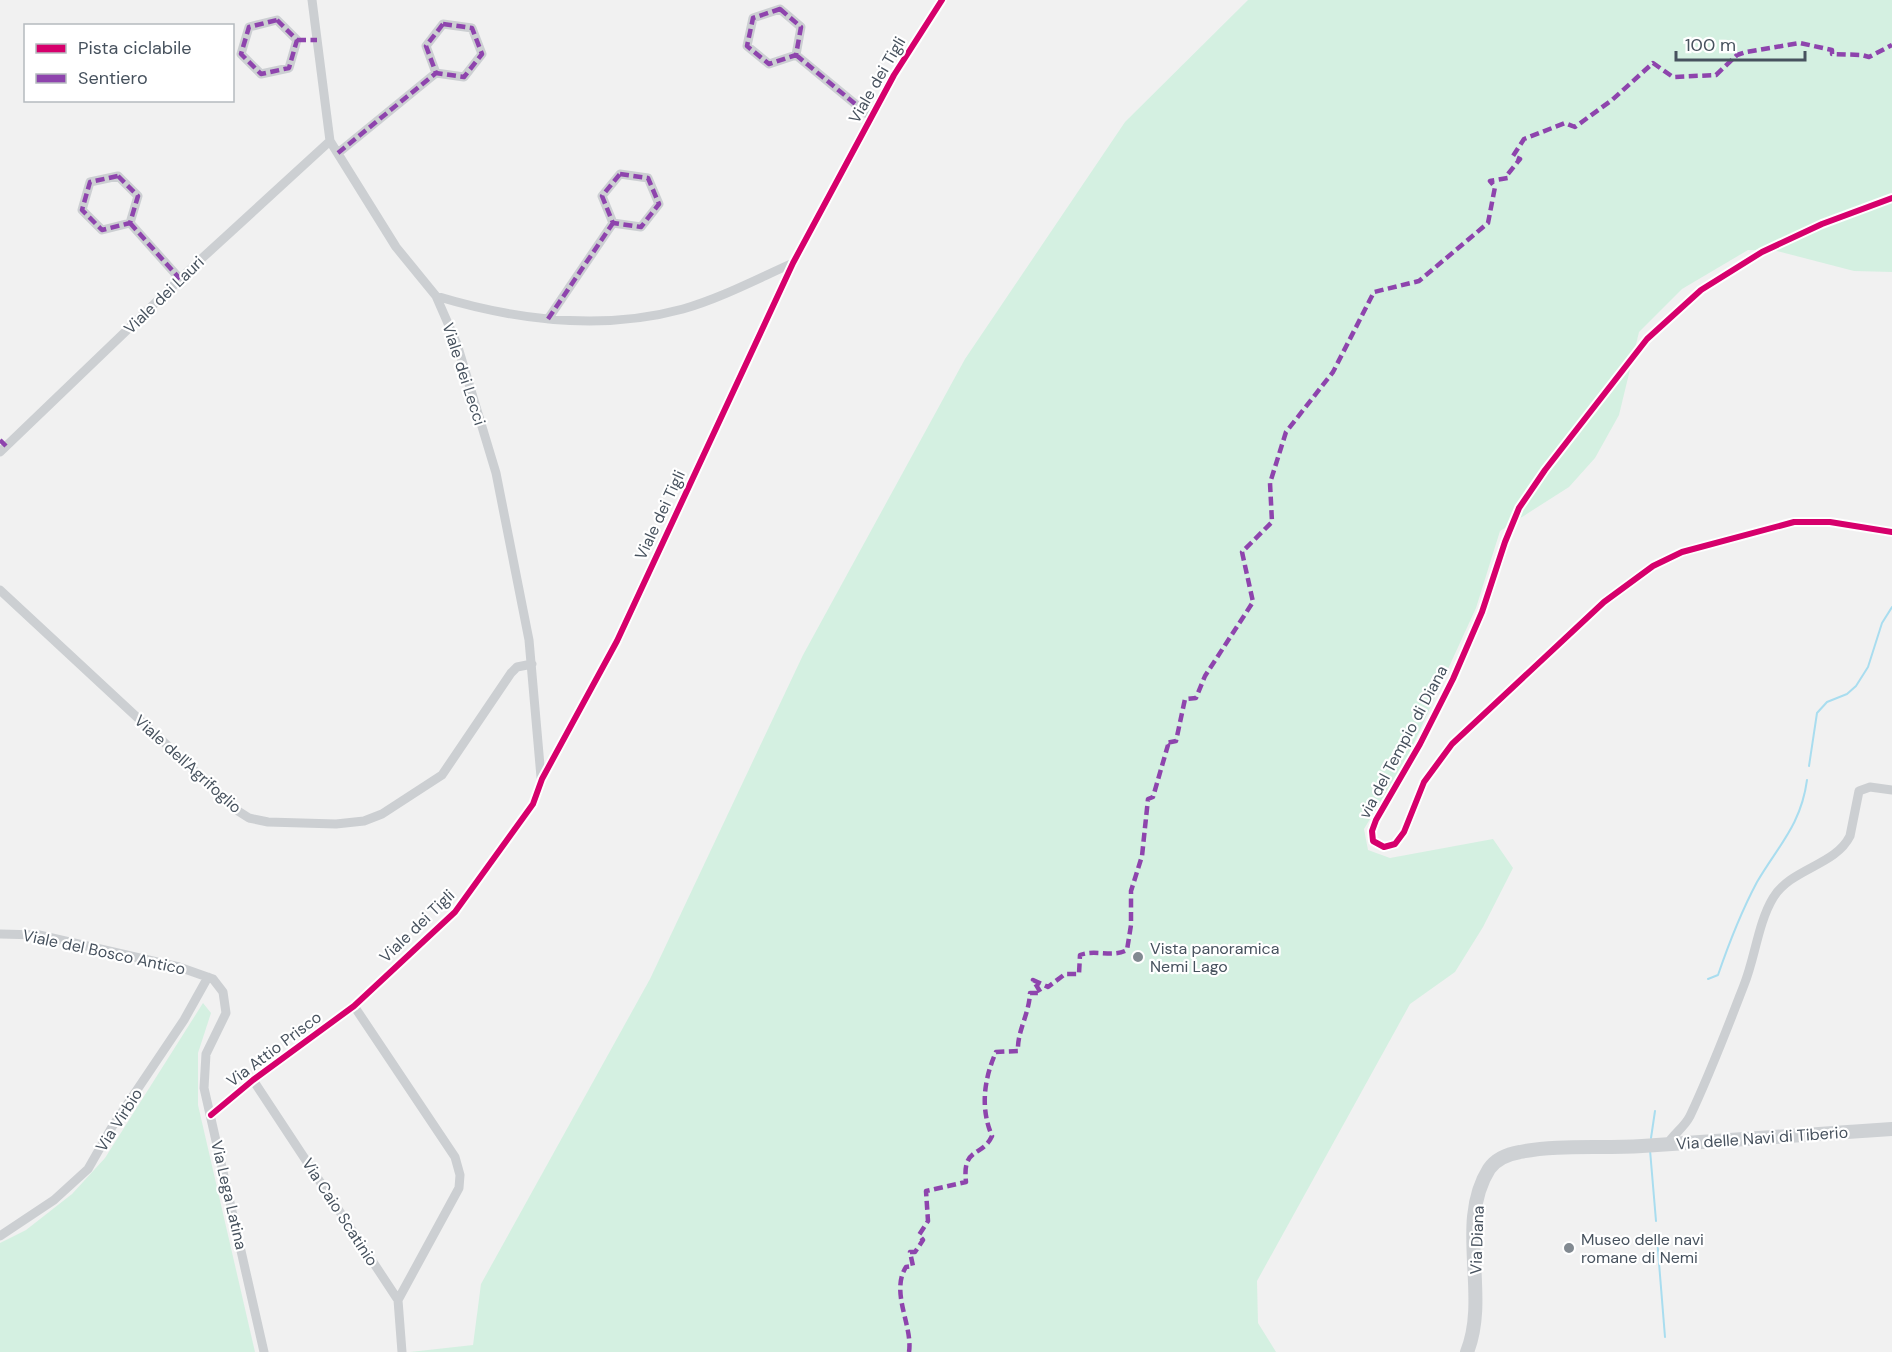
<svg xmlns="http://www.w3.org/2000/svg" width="1892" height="1352" font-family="'DM Sans',sans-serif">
  <rect width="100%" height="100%" fill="#f1f1f1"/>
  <path fill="#d4f0e1" d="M1248,0h644v272l-38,-1 -77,-20 -29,-1 -66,39 -43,43 -20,83 -24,43 -26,29 -69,44 -24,77 -68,148 -44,73 4,21 22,8 103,-19 20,29 -30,59 -28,45 -45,32 -153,277 1,42 18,29h-866l63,-7 8,-61 169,-305 153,-324 162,-296 160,-237z
    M203,1003l8,10 -13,40v52l57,247h-255v-109l26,-13 46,-36 33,-36z"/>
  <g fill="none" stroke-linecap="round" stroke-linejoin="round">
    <path stroke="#a9ddef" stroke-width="2" d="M1809,766l8,-53 10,-11 20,-8 9,-8 12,-19 14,-44 10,-16
      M1708,979l10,-4c11,-32 23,-63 39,-93 21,-36 44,-57 50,-102
      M1651,1138l4,-27
      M1650,1150l6,71
      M1657,1238l8,99"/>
    <path stroke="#cccfd2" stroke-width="9" d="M312,0l18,141 66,106 40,49 21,48 39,129 33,167 12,137
      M780,9l21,18 -5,28 -27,9 -22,-18 6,-28z
      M277,20l20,20 -8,28 -28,6 -20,-20 8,-27z
      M443,24l29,4 10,26 -18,23 -28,-4 -10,-27z
      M796,55l75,62
      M338,153l98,-80
      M620,174l28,4 11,26 -18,23 -28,-4 -11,-27z
      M118,176l20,20 -8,27 -28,7 -20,-20 8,-28z
      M1892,198l-70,26 -60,28 -61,38 -54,49 -102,131 -26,38 -14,34 -23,70 -29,67 -33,65 -44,76 -4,11 1,10 11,6 11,-3 9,-12 20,-50 28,-38 152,-142 49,-36 29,-14 112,-30h36l62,10
      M130,223l50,56
      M436,296c79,24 166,35 247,13 38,-11 74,-30 110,-46
      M548,319l65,-96
      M0,452l199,-191 131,-120
      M0,590l238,221 11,7 19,4 68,2 28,-3 18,-7 60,-39 69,-102 6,-6 15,-3
      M0,934l39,1 140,32 34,12 10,13 3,21 -20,41 -2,34 60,264
      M354,1006l101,151 5,18 -1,13 -61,112
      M253,1080l145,220 4,52
      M211,1115l42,-35 101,-74 101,-94 78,-108 9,-25 75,-138 176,-378 101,-188 48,-75
      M1667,1145c6,-11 17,-17 23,-29 20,-42 37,-87 54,-131 11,-27 14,-62 29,-87 18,-30 62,-32 77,-62l9,-45 11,-4 22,3
      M0,1236l54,-36 34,-31 24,-42 72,-107 24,-43"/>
    <path stroke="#ced1d4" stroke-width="14" d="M1467,1352c23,-57 -12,-129 22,-183 7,-10 19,-15 31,-17 39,-8 82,-3 122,-6 84,-5 167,-12 250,-17"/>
    <path stroke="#8e44ad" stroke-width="4.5" stroke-dasharray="9 4.5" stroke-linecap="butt" d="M780,9l21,18 -5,28 -27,9 -22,-18 6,-28z
      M277,20l20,20 -8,28 -28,6 -20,-20 8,-27z
      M443,24l29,4 10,26 -18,23 -28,-4 -10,-27z
      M297,40h20
      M796,55l75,62
      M338,153l98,-80
      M620,174l28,4 11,26 -18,23 -28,-4 -11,-27z
      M118,176l20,20 -8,27 -28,7 -20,-20 8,-28z
      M130,223l50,56
      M548,319l65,-96
      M0,440l6,6
      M909,1352c4,-26 -19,-60 -3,-85l7,-1 -3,-14h5l8,-12 -4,-5 9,-14 -2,-30 40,-9c-4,-36 16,-24 26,-46 -12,-28 -8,-57 4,-84l22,-1c-1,-20 11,-36 12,-58h11l-8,-13 15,7 17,-13h14l1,-19c16,-6 32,3 47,-5l4,-25v-34l11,-35 6,-57 5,-2 15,-52 -2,-2 10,-2 9,-42 11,-1 9,-22 48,-74 -11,-50 30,-30 -2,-39 16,-51 47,-60 41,-80 45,-11 69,-58 7,-36 -5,-6 18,-3v-4l12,-15 -7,-3 11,-17 41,-16 10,4 37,-27 41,-37 20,14 43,-2 21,-20 9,-3 54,-9 32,7v4l30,1 7,2 23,-12"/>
    <g stroke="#fff" stroke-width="10">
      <path id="cycleway" d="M1892,198l-70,26 -60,28 -61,38 -54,49 -102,131 -26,38 -14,34 -23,70 -29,67 -33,65 -44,76 -4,11 1,10 11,6 11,-3 9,-12 20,-50 28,-38 152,-142 49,-36 29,-14 112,-30h36l62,10
        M211,1115l42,-35 101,-74 101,-94 78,-108 9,-25 75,-138 176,-378 101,-188 48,-75"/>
    </g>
    <use href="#cycleway" stroke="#d6006c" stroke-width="6"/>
  </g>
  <g fill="#828a91" stroke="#fff" stroke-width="2">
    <circle cx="1138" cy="957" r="6"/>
    <circle cx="1569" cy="1248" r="6"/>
  </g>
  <g text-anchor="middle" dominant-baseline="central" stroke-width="4.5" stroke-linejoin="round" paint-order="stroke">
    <g font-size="16" fill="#47525e" stroke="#fff">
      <text transform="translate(877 80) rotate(-60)">Viale dei Tigli</text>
      <text transform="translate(164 295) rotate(-44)">Viale dei Lauri</text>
      <text transform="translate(464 374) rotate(72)">Viale dei Lecci</text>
      <text transform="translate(660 515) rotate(-65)">Viale dei Tigli</text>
      <text transform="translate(1403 742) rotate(-62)">via del Tempio di Diana</text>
      <text transform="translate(188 764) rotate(42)">Viale dell'Agrifoglio</text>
      <text transform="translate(417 926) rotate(-44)">Viale dei Tigli</text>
      <text transform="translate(104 952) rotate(12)">Viale del Bosco Antico</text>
      <text transform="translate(274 1049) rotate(-37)">Via Attio Prisco</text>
      <text transform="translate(119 1120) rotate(-57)">Via Virbio</text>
      <text transform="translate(1762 1138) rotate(-4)">Via delle Navi di Tiberio</text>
      <text transform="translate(229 1195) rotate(77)">Via Lega Latina</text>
      <text transform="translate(340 1212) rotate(57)">Via Caio Scatinio</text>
      <text transform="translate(1477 1240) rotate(-88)">Via Diana</text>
    </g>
    <g font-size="16" fill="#47525e" stroke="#fff" text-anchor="start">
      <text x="1150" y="948">Vista panoramica<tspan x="1150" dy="18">Nemi Lago</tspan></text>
      <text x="1581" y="1239">Museo delle navi<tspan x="1581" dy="18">romane di Nemi</tspan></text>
    </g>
  </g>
  <rect x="24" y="24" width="210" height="78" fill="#ffffff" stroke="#b5babf" stroke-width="1.5"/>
  <rect x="36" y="44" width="30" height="9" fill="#d6006c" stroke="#b5babf" stroke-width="1.5"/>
  <text x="78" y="54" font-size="18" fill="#47525e">Pista ciclabile</text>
  <rect x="36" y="74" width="30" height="9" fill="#8e44ad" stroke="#b5babf" stroke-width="1.5"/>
  <text x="78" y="84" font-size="18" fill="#47525e">Sentiero</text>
  <path d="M1676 51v9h129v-9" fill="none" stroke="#47525e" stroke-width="3"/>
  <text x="1685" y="51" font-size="18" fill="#47525e" stroke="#ffffff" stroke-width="4.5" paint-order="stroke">100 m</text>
</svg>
